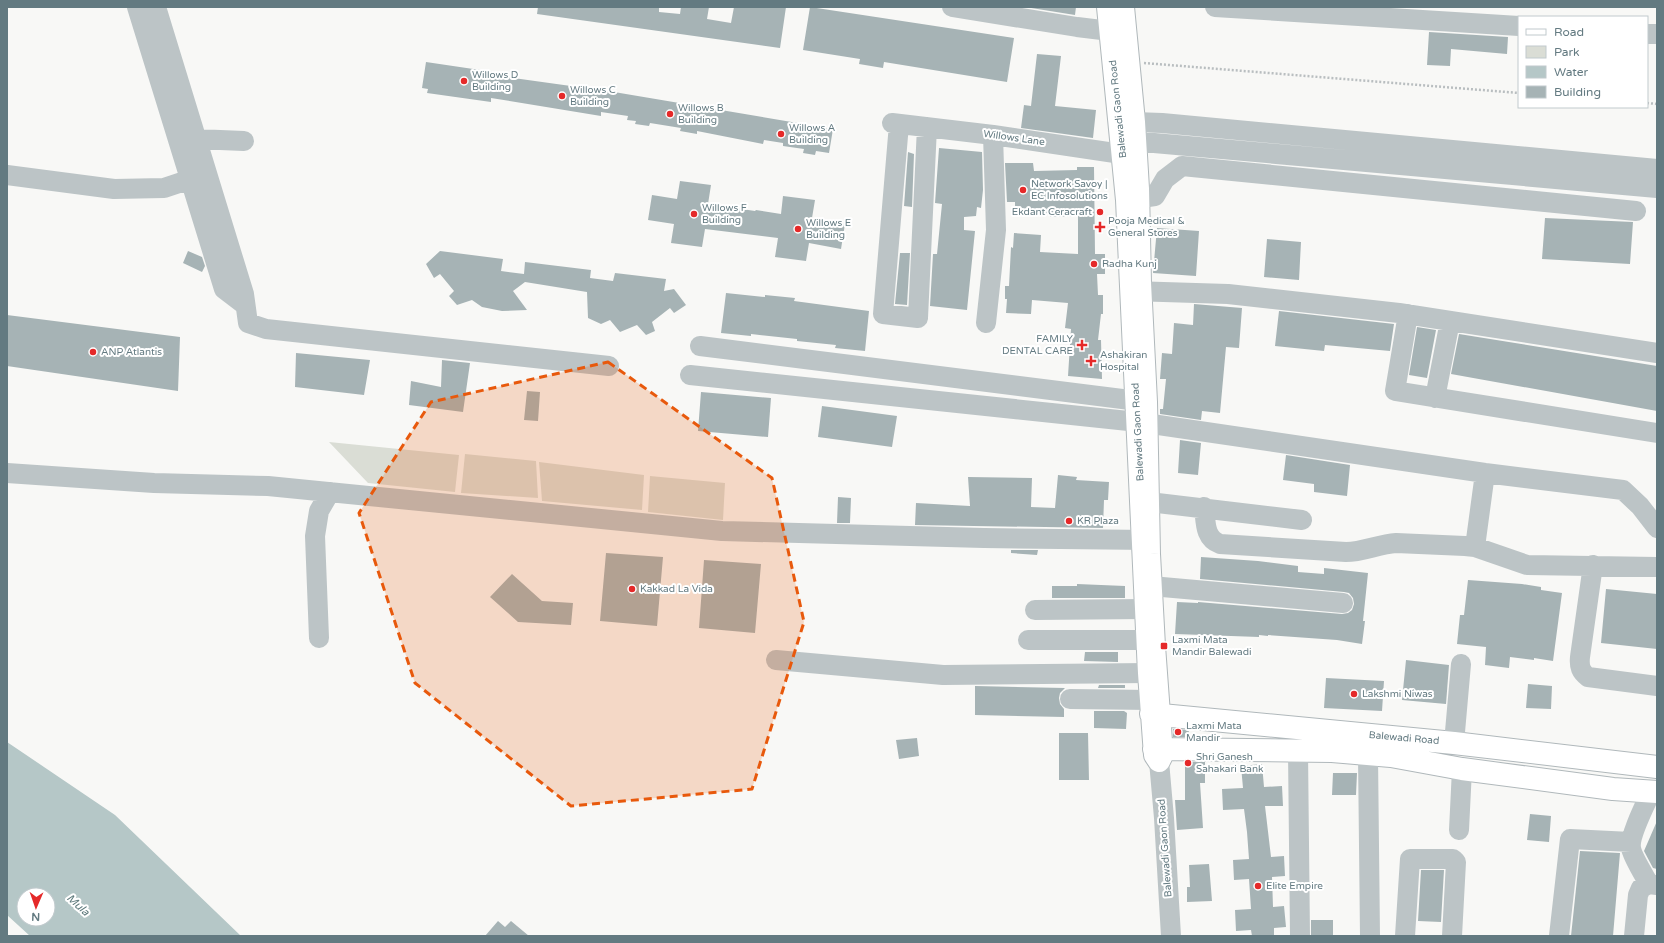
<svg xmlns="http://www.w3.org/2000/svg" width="1664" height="943" font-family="'Varela Round',sans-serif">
  <rect width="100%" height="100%" fill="#f8f8f6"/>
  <path fill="#daddd5" d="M329,442l130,13 -4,37 -87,-9z
    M465,454l71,7 2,37 -77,-5z
    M539,462l105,13 -2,35 -100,-9z
    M650,476l75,7 -2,37 -75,-8z"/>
  <path fill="#b5c7c7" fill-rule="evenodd" d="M7,742l108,73 126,121h-211l-23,-21zM24,895h24v24h-24z"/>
  <path fill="#a6b3b5" d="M538,7h121v5l21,2 1,-7h28l-2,12 24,4 3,-16h52l-6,41 -243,-34z
    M810,7l204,31 -7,44 -123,-20 -1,6 -24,-4 1,-5 -57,-9z
    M1025,7h51l-1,8z
    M1429,32l79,5 -1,17 -56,-5 -1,17 -23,-1z
    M1037,54l24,2 -6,50 41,4 -3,28 -72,-10 3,-23 7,1z
    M426,62l81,12 -1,3 108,15 219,37 -4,24 -13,-2 -1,4 -12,-2 1,-4 -21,-3v-3l-19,-3 -1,4 -66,-13v3l-17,-3 1,-3 -31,-5 -1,3 -14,-2 1,-3 -9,-1 1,-4 -27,-4v4l-110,-18v4l-64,-9 1,-4 -6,-1z
    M939,148l43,4 1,38 -2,18 -4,-1 -1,9 -12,1v13l11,1 -8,79 -37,-4 3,-52h4l5,-50 -7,-1z
    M908,152l6,2 -2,53 -8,-1z
    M1005,163h28l1,8 43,-1v-3h17l1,87h10v20h-8l1,21h5v19h-2l-3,26h3l1,39 -34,-3 3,-47 -6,-1 3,-25 -36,-3 -1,14 -25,-1 1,-14h-2v-13h4l2,-39 2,1 1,-15 27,2 -1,17 38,2v-38l-28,1v-3l-35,1v-13h-8z
    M680,181l31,4 -3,19 47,7 1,-1 25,4 2,-18 32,4 -3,18 33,6 -4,25 -32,-6 -3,18 -31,-4 3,-19 -73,-9 -3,18 -31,-4 3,-19 -26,-4 4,-25 25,4z
    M1545,218l88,4 -3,42 -88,-5z
    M1157,228l42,3 -3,45 -43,-3z
    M1267,239l34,3 -2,38 -35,-3z
    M188,251l14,6 3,9 -3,6 -19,-9z
    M440,251l63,8 -2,12 23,3 1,-12 66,8 -1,8 23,3 2,-8 51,6 -2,12 10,-2 12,16 -12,8 -4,-5 -18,14 3,9 -9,4 -9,-10 -17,7 -10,-12 -9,4 -13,-6 -1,-26 -62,-10 -12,9 14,19 -25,1 -20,-4 -10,-7 -15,5 -8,-9 5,-5 -14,-17 -6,4 -8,-14z
    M900,253h10l-3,52 -12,-1z
    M726,293l39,4v-2l30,3 -1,3 75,10 -4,40 -30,-3 1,-3 -39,-4v-2l-46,-5v2l-30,-3z
    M1194,304l48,4 -3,40 -13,-1 -6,66 -18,-2 -1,9 -41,-6v-5h3l3,-30h-6l2,-26 10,1 2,-31 19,2z
    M1279,311l115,13 -4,27 -65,-6 -1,6 -49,-5z
    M7,315l173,22 -2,54 -171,-25z
    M1417,327l19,3 -9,48 -18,-3z
    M1459,334l198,32v45l-206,-37z
    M296,353l74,7 -6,35 -69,-8z
    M442,360l28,3 -7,49 -54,-7 2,-24 30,6z
    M527,391l13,1 -2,29 -14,-1z
    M701,392l70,6 -3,39 -70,-6z
    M822,406l75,10 -5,31 -74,-10z
    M1180,440l21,3 -3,32 -20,-2z
    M1286,455l64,10 -3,31 -33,-4v-8l-31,-4z
    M1058,475l19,2 -1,3 33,2 -1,18h-4l-1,28 -188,-3 1,-22 54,3 -2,-29 64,1 -1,29 24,1z
    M838,497l13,1 -1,25h-13z
    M1011,550h27l-1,5 -26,-2z
    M606,553l57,4 -6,69 -57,-5z
    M1201,557l57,4 40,5v6l26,2v-6l44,5 -5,48h2l-3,23 -25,-4 -69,-5v1l-9,-1v2l-84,-3 2,-32 21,1v-1l144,12 6,-1 4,-3 2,-6 -1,-6 -4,-5 -5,-1 -144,-13z
    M704,560l57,4 -6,69 -56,-5z
    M512,574l30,27 31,2 -2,22 -53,-3 -28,-25z
    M1468,580l54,4 19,3v3l21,3 -9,68 -19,-3v2l-24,-3 -1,11 -24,-3 1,-18 -29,-3 3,-29h4z
    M1077,584l48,2v12h-73v-12h25z
    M1606,589l51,5v55l-56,-6z
    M1085,652h33v10l-34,-1z
    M1406,660l43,5 -3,39 -44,-4z
    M1326,678l58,3 -2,30 -58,-3z
    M1528,684l24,2 -1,23 -25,-1z
    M1099,685h26v3h-27z
    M975,686l90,2 -5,5 -1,5 1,6 4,5v8l-89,-2z
    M1094,711h30l3,2 -1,16 -32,-1z
    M1173,729l16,1 -1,7h-15z
    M1059,733h29l1,47h-30z
    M917,738l2,18 -20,3 -3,-19z
    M1185,762h20v21h-5l3,45 -26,2 -2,-30h10z
    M1262,764l2,23 18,-1 1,20h-18l6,51 13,-1 1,20 -13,1 1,30 11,-1 2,21 -12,1v8h-22l-1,-6 -15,1 -1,-21 16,-1 -2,-30 -15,1 -1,-20 16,-1 -2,-27 -3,-23 -21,1 -1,-21 21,-1 -2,-22z
    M1333,773h24l-1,22h-24z
    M1530,814l21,2 -2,26 -22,-2z
    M1657,821v48l-4,-1 -9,-17z
    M1580,851l40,2 -7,83h-42z
    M1209,864l3,37 -25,1v-15h3l-1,-22z
    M1421,870h23l-3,52 -23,-1z
    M1311,920h22v16h-22z
    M498,921l7,6 6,-6 18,15h-44z"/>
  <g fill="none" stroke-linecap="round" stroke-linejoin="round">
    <g stroke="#b0b8bb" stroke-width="24">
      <path id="major" d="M1108,7l19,193 22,473 6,82 4,6 3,-6 -8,-109 -5,-92 -3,-152 -6,-119 -2,-94 -4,-67 -11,-115
        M1151,714l303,29 203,24
        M1154,749l178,2 59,5 71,13 151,20 44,3"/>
    </g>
    <path stroke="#b9bec0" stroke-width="2.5" stroke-dasharray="2 2" stroke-linecap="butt" d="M1144,63l375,30
      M1647,103l10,1"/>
    <path stroke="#bcc4c6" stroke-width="20" d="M137,7l87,282 21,16
      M156,7l88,287 4,29 18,6 343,37
      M952,7l125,20 33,4
      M1215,7l304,19
      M1647,34h10
      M1134,122l28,1 495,46
      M892,123l101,12 142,21
      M899,124l-16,190 35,4 9,-191
      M196,139l48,2
      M1134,143h20l503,45
      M7,175l107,14 50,-1 27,-9
      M1127,200l28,-4 10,-17 17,-13 454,45
      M1131,291l97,3 171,19 258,40
      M1408,314l-13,77 262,42
      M986,323l10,-93 -3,-95
      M700,346l446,56
      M690,375l448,47 347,51 138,17 17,16 17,22
      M1435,398l15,-77
      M7,473l147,10 114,3 454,45 262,7 165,2
      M1149,502l153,18
      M1204,507c2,15 0,31 16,37l126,8c17,0 33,-8 50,-9l69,3 10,1 52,18 130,2
      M1475,547l10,-74
      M1593,565l-13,92c-1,10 1,15 8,20l69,9
      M1151,586l192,17
      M1035,610l111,-1
      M319,638l-4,-102 4,-25 11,-19
      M1028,640h120
      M776,660l167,15 206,-2
      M1070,699l80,1
      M1454,743l7,-79
      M1298,751l2,185
      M1368,755l2,181
      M1159,761l5,57 7,118
      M1459,830l3,-61
      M1649,884c-5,-9 -17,-28 -18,-36 -2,-12 15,-45 20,-56
      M1405,936l5,-77h43l3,3 -4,74
      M1559,936l11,-97 61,3
      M1634,936l4,-41 3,-7 8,-4 8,1"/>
    <use href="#major" stroke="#fff" stroke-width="22"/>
  </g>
  <path fill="#e8590c" fill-opacity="0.2" stroke="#e8590c" stroke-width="3" stroke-dasharray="8 5" stroke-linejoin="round" d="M608,362l164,116 32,144 -52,167 -181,17 -156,-123 -56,-170 72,-111z"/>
  <g fill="#e52929" stroke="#fff" stroke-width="1.5">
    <circle cx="464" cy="81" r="4"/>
    <circle cx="562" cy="96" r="4"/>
    <circle cx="670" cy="114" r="4"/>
    <circle cx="781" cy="134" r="4"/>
    <circle cx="1023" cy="190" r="4"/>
    <circle cx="1100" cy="212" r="4"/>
    <circle cx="694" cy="214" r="4"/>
    <path d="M1098 221h4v4h4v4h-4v4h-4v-4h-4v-4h4z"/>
    <circle cx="798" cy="229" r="4"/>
    <circle cx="1094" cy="264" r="4"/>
    <path d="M1080 339h4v4h4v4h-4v4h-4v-4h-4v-4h4z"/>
    <circle cx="93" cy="352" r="4"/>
    <path d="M1089 355h4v4h4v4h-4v4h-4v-4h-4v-4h4z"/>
    <circle cx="1069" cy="521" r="4"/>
    <circle cx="632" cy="589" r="4"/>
    <rect x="1160" y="642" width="8" height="8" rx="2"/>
    <circle cx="1354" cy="694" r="4"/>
    <circle cx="1178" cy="732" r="4"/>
    <circle cx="1188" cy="763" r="4"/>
    <circle cx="1258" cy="886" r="4"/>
  </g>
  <g text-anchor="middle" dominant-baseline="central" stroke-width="4" stroke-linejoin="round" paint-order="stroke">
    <g font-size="10" fill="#637a81" stroke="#fff" text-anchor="start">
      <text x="472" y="75">Willows D<tspan x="472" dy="12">Building</tspan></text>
      <text x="570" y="90">Willows C<tspan x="570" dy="12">Building</tspan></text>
      <text x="678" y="108">Willows B<tspan x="678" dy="12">Building</tspan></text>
      <text x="789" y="128">Willows A<tspan x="789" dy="12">Building</tspan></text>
      <text x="1031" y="184">Network Savoy |<tspan x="1031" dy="12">EC Infosolutions</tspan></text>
      <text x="702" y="208">Willows F<tspan x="702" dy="12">Building</tspan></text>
      <text x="1092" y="212" text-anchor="end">Ekdant Ceracraft</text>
      <text x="1108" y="221">Pooja Medical &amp;<tspan x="1108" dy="12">General Stores</tspan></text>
      <text x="806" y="223">Willows E<tspan x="806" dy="12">Building</tspan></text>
      <text x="1102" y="264">Radha Kunj</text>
      <text x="1073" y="339" text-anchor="end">FAMILY<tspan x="1073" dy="12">DENTAL CARE</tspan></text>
      <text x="101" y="352">ANP Atlantis</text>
      <text x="1100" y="355">Ashakiran<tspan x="1100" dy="12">Hospital</tspan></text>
      <text x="1077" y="521">KR Plaza</text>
      <text x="640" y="589">Kakkad La Vida</text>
      <text x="1172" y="640">Laxmi Mata<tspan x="1172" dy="12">Mandir Balewadi</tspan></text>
      <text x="1362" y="694">Lakshmi Niwas</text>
      <text x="1186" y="726">Laxmi Mata<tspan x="1186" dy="12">Mandir</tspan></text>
      <text x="1196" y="757">Shri Ganesh<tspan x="1196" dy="12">Sahakari Bank</tspan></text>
      <text x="1266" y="886">Elite Empire</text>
    </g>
    <g font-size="10" fill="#637a81" stroke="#fff">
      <text transform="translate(1118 109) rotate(-96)">Balewadi Gaon Road</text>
      <text transform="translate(1014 138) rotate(8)">Willows Lane</text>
      <text transform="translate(1138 432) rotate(-93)">Balewadi Gaon Road</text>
      <text transform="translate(1404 738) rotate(5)">Balewadi Road</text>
      <text transform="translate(1165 848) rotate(-94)">Balewadi Gaon Road</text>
    </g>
    <g font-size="11" font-style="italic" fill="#5e7a7c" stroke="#fff">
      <text transform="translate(78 905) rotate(42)">Mula</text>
    </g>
  </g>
  <rect width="1664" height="943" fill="none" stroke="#637a81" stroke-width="16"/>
  <rect x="1518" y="16" width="130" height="92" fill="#ffffff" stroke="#c1cacd"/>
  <rect x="1526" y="29" width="20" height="6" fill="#ffffff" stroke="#c1cacd"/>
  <text x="1554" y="36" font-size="12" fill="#637a81">Road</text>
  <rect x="1526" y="46" width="20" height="12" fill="#daddd5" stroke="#c1cacd"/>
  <text x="1554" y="56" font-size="12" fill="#637a81">Park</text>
  <rect x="1526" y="66" width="20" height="12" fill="#b5c7c7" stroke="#c1cacd"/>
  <text x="1554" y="76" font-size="12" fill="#637a81">Water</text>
  <rect x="1526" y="86" width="20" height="12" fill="#a6b3b5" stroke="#c1cacd"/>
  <text x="1554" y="96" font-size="12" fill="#637a81">Building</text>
  <g transform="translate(36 907) rotate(182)"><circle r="19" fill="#ffffff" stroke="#c1cacd"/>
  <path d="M0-3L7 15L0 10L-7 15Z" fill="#e52929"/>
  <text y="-6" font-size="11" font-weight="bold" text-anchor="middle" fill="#637a81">N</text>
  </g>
</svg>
